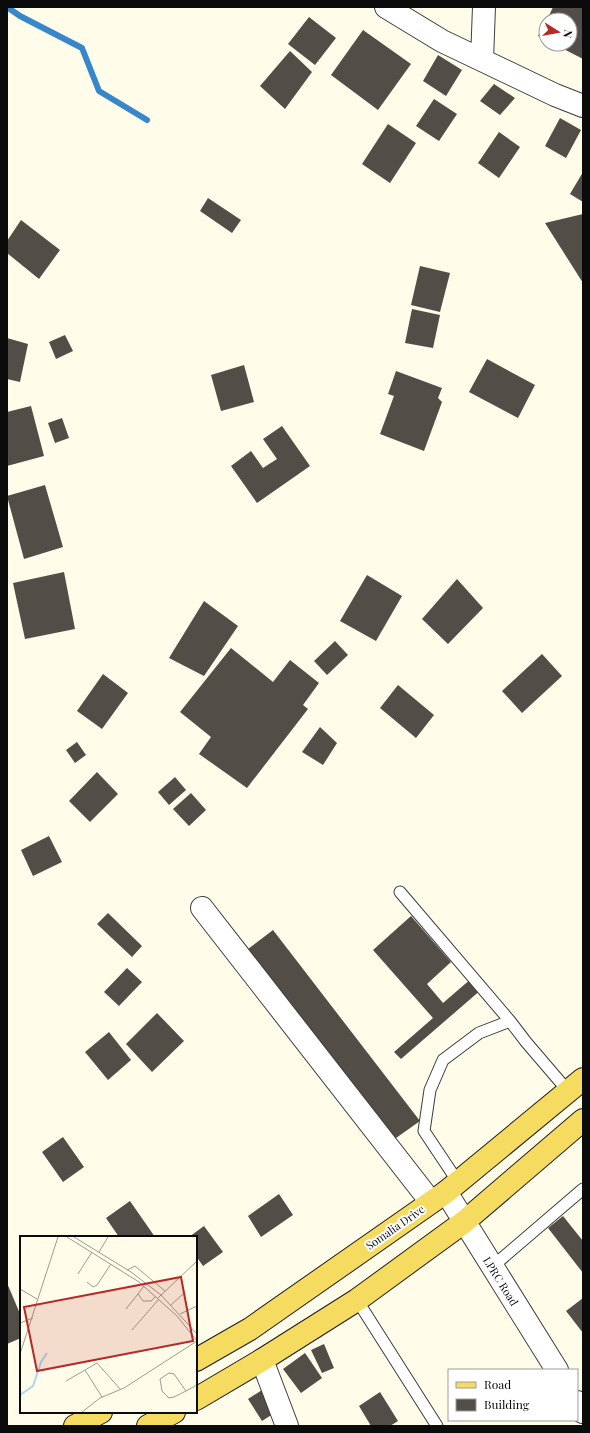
<svg xmlns="http://www.w3.org/2000/svg" width="590" height="1433" font-family="'Playfair Display',serif">
  <rect width="100%" height="100%" fill="#fffce9"/>
  <g fill="none" stroke-linecap="round" stroke-linejoin="round">
    <path stroke="#3787ca" stroke-width="6" d="M7,7l13,9 62,32 17,43 48,29"/>
  </g>
  <path fill="#534d47" d="M553,7h30v52l-29,-15h16v-24h-23z
    M309,17l27,21 -21,27 -27,-21z
    M546,21v19l-8,-4z
    M363,30l48,34 -33,46 -47,-35z
    M290,51l22,21 -27,37 -25,-23z
    M438,55l24,15 -16,26 -23,-15z
    M494,84l21,14 -15,17 -20,-14z
    M434,99l23,15 -18,27 -23,-15z
    M560,118l21,12 -15,28 -21,-12z
    M388,124l28,19 -26,40 -28,-19z
    M499,132l21,15 -21,31 -21,-15z
    M583,172v30l-13,-8z
    M208,198l33,22 -9,13 -32,-22z
    M583,214v69l-38,-60z
    M21,220l39,30 -21,29 -32,-26v-12z
    M420,266l30,7 -10,39 -29,-7z
    M412,309l28,6 -7,33 -28,-5z
    M65,335l8,16 -17,8 -7,-17z
    M7,338l21,6 -8,38 -13,-3z
    M487,359l48,26 -17,33 -49,-26z
    M244,365l10,37 -33,9 -10,-36z
    M396,371l46,17 -4,10 4,4 -18,49 -44,-17 14,-38 -6,-2z
    M31,406l13,50 -37,10v-54z
    M62,418l7,20 -14,5 -7,-20z
    M282,426l28,40 -53,37 -26,-37 20,-15 12,17 14,-9 -14,-20z
    M45,485l18,62 -39,12 -17,-63z
    M64,572l11,57 -50,10 -12,-56z
    M367,575l35,21 -26,45 -36,-20z
    M457,579l26,29 -35,36 -26,-25z
    M204,601l34,25 -34,50 -35,-18z
    M335,641l13,14 -21,20 -13,-14z
    M231,648l42,34 17,-22 29,23 -16,22 5,4 -61,79 -48,-34 12,-17 -31,-25z
    M542,654l20,22 -40,37 -20,-22z
    M103,674l25,19 -26,36 -25,-18z
    M398,685l36,30 -18,23 -36,-30z
    M320,727l17,16 -14,22 -21,-13z
    M77,742l9,13 -11,8 -9,-13z
    M97,772l21,22 -28,28 -21,-21z
    M175,777l11,13 -17,15 -11,-13z
    M191,793l15,17 -17,16 -16,-17z
    M49,836l13,26 -29,14 -12,-26z
    M108,913l34,33 -10,11 -35,-33z
    M411,916l40,46 -24,22 16,19 29,-25 10,11 -81,70 -7,-7 39,-34 -60,-68z
    M273,930l147,191 -31,22 -149,-188z
    M127,968l15,14 -23,24 -15,-14z
    M157,1013l27,28 -32,31 -26,-28z
    M109,1032l22,28 -23,20 -23,-28z
    M63,1137l21,30 -21,15 -21,-30z
    M279,1194l14,21 -32,22 -13,-21z
    M130,1201l25,36h-36l-13,-19z
    M563,1216l20,25v32l-35,-45z
    M204,1226l19,26 -20,14 -7,-10v-19h-7z
    M7,1283l14,33v22l-14,6z
    M583,1298v35l-17,-22z
    M324,1344l10,24 -12,5 -11,-23z
    M305,1353l17,25 -21,15 -18,-24z
    M262,1390l14,22 -14,9 -14,-22z
    M380,1392l18,29 -8,5h-19l-12,-20z"/>
  <g fill="none" stroke-linecap="round" stroke-linejoin="round">
    <g stroke="#3e3e3e" stroke-width="13">
      <path id="service" d="M400,892l110,129
        M458,1182l-34,-51 6,-41 13,-30 36,-27 31,-12 16,21 42,49
        M492,1267l91,-78
        M357,1300l80,126"/>
    </g>
    <g stroke="#3e3e3e" stroke-width="24">
      <path id="minor" d="M386,7l56,34 113,54 28,11
        M482,60l2,-53
        M202,908l229,294
        M446,1192l111,178
        M262,1360l25,66
        M577,1402l6,10"/>
    </g>
    <g stroke="#1c1c1c" stroke-width="24">
      <path id="primary" d="M196,1360l54,-31 196,-137 137,-113
        M196,1399l66,-39 95,-60 107,-78 119,-102
        M75,1426l26,-14
        M148,1426l26,-14"/>
    </g>
    <use href="#service" stroke="#fff" stroke-width="11"/>
    <use href="#minor" stroke="#fff" stroke-width="22"/>
    <use href="#primary" stroke="#f6db61" stroke-width="22"/>
  </g>
  <g text-anchor="middle" dominant-baseline="central" stroke-width="4" stroke-linejoin="round" paint-order="stroke">
    <g font-size="11" fill="#0b0b0b" stroke="#fff">
      <text transform="translate(395 1227) rotate(-35)">Somalia Drive</text>
      <text transform="translate(501 1281) rotate(58)">LPRC Road</text>
    </g>
  </g>
  <g transform="translate(20 1236)">
    <rect width="177" height="177" fill="#fffce9"/>
    <path fill="none" stroke="#afd6f5" stroke-width="2" d="M0,159l13,-9 8,-24 6,-9"/>
    <path fill="none" stroke="#9d9c90" stroke-width="1" d="M47,1l72,45 38,34 20,25M54,1l57,35 30,23 36,39M79,16l9,-15M107,34l8,-4 30,25M58,38l14,-22M67,46l6,5 4,-2 14,-21M124,50l-6,8 5,7h8l5,-5M0,53l17,10M138,62l39,-37M151,69l13,-12M106,73l12,-15M160,78l17,-8M0,87l13,-5M112,94l27,-31M0,118l38,-117M65,134l17,27M46,145l31,-18 24,27M166,155l-12,-17 -5,-1 -9,6 2,12 7,7 5,-1 12,-6 11,-6M62,176l18,-14 24,-10 73,-47"/>
    <path fill="#b72826" fill-opacity="0.15" stroke="#b72826" stroke-width="2" d="M161,41l12,64 -156,30 -13,-64z"/>
    <rect width="177" height="177" fill="none" stroke="#0b0b0b" stroke-width="2"/>
  </g>
  <rect width="590" height="1433" fill="none" stroke="#0b0b0b" stroke-width="16"/>
  <rect x="448" y="1369" width="130" height="52" fill="#ffffff" stroke="#9d9d9d"/>
  <rect x="456" y="1382" width="20" height="6" fill="#f6db61" stroke="#9d9d9d"/>
  <text x="484" y="1389" font-size="12" fill="#0b0b0b">Road</text>
  <rect x="456" y="1399" width="20" height="12" fill="#534d47" stroke="#9d9d9d"/>
  <text x="484" y="1409" font-size="12" fill="#0b0b0b">Building</text>
  <g transform="translate(558 32) rotate(101)"><circle r="19" fill="#ffffff" stroke="#9d9d9d"/>
  <path d="M0-3L7 15L0 10L-7 15Z" fill="#b72826"/>
  <text y="-6" font-size="11" font-weight="bold" text-anchor="middle" fill="#0b0b0b">N</text>
  </g>
</svg>
